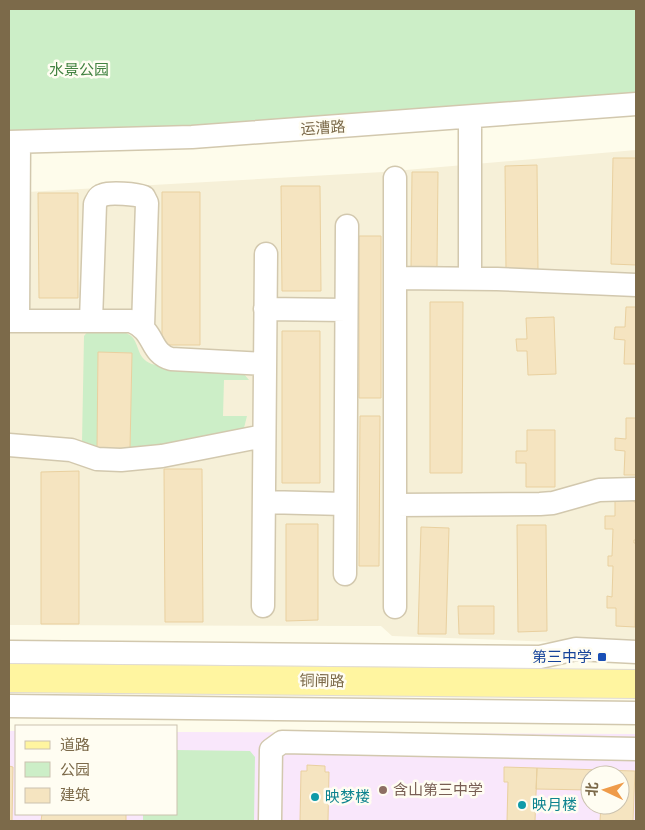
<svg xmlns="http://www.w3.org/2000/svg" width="645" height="830" font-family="'DM Sans','Noto Sans SC',sans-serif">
  <rect width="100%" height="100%" fill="#fefceb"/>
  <path fill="#f6f0d8" d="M636,150v495l-244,-9 -11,-10 -372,-1v-432l374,-21z"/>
  <path fill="#f9e7fb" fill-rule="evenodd" d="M9,731h7v83h160v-82l460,2v87h-627zM590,775h30v30h-30z"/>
  <path fill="#cceec7" d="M9,9h627v87l-444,31 -183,6z
    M89,330c12,1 28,-2 39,4 9,4 9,16 14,23 5,7 14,8 21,10l81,7 5,6h-25l-1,36h24l-3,12 -13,7 -101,14 2,-96 -34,-1 -1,97h-9l-6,-7 2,-106z
    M176,750l74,1 5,6 -1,64h-111v-7h33z"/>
  <path fill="#f5e4c0" stroke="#e9d09f" d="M613,158h23v107l-25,-1z
    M537,165l1,106h-32l-1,-105z
    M412,172h26l-1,95h-26z
    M281,186h39l1,105h-39z
    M162,192h38v153h-38z
    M38,193h40v105h-39z
    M359,236h22v162h-22z
    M430,302h33l-1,171h-32z
    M626,307h10v57h-12l1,-24 -11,-1 1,-12h10z
    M554,317l2,57 -28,1 -1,-24h-10l-1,-12h11l-1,-21z
    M282,331h38v152h-38z
    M98,352l34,1 -2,96h-33z
    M360,416h20l-1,150h-20z
    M626,418h10v57h-12l1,-24 -10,-1v-12l11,1z
    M527,430h28v57h-29v-24h-10v-12h11z
    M164,469h38l1,153h-38z
    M79,471v153h-38v-152z
    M615,497l19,1v4h2v38h-2v3h2l-1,84 -19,-1v-18h-9v-12l5,1 1,-31h-5v-10h4l1,-27h-8v-13h10z
    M286,524h32v96l-32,1z
    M517,525h29l1,106 -29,1z
    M421,527l28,1 -3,106h-28z
    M458,606h36v28h-35z
    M307,765l18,1v6h4l-1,49h-28l1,-50h6z
    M9,766l4,1 -1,54h-3z
    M504,767l33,1 -2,53h-28l1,-39h-4z
    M537,768l65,2v5h-12v15l-54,-1z
    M602,770l33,1 -2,50h-33l1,-16h19v-30h-18z
    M42,814h84v7h-85z"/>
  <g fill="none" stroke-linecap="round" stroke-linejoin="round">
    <g stroke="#d2c8ae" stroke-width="25">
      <path id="minor" d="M9,142l183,-5 444,-33
        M395,278l102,1 139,6
        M470,278v-161
        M265,309l81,1
        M9,321h122c25,10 18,32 40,38l94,5
        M18,321l1,-179
        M91,321l4,-117c2,-4 3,-8 8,-9 8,-3 33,-1 41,2l3,6 -4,124
        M9,445l62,5 26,9 24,1 41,-4 102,-20
        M264,502l81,2
        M395,505l145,-1 13,-1 46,-13 37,-1
        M345,574l2,-348
        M263,606l3,-352
        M395,607v-429
        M9,652l531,5 36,-8 60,3
        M9,706l627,7
        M270,821l1,-71 11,-8 354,7"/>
    </g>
    <g stroke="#e0dbd4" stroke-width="30">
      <path id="major" d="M9,678l627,6"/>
    </g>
    <use href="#minor" stroke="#fff" stroke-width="22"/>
    <use href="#major" stroke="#fff5a0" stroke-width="28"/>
  </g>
  <rect fill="#1a4fb4" stroke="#fffdf2" stroke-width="2" x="597" y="652" width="10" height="10" rx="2.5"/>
  <circle fill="#8d6e63" stroke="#fffdf2" stroke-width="2" cx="383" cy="790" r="5"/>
  <g fill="#0f9aa8" stroke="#fffdf2" stroke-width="2">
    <circle cx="315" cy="797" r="5"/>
    <circle cx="522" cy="805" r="5"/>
  </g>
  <g text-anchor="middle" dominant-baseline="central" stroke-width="5" stroke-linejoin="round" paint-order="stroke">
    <g font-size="15" fill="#428241" stroke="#fffdf2">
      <text x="79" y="70">水景公园</text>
    </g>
    <g font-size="15" fill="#7c6a4a" stroke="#fffdf2">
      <text transform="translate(323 128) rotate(-4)">运漕路</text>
      <text transform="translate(322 681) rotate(1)">铜闸路</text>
    </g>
    <g font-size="15" fill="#164399" stroke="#fffdf2" text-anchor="end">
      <text x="592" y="657">第三中学</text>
    </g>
    <g font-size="15" fill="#785e54" stroke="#fffdf2" text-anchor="start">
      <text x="393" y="790">含山第三中学</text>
    </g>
    <g font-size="15" fill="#0d838f" stroke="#fffdf2" text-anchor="start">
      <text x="325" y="797">映梦楼</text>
      <text x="532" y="805">映月楼</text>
    </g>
  </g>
  <rect width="645" height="830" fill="none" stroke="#7c6a4a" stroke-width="20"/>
  <rect x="15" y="725" width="162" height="90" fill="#fffdf2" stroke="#cbc2af"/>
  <rect x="25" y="741" width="25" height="8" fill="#fff5a0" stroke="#cbc2af"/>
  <text x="60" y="750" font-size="15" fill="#7c6a4a">道路</text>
  <rect x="25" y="762" width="25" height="15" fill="#cceec7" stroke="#cbc2af"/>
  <text x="60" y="775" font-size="15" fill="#7c6a4a">公园</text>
  <rect x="25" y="788" width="25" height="15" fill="#f5e4c0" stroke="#cbc2af"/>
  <text x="60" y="800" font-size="15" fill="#7c6a4a">建筑</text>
  <g transform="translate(605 790) rotate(274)"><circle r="24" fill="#fffdf2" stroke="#cbc2af"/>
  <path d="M0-4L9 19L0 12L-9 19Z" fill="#ef9b49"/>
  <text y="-8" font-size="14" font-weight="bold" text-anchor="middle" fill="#7c6a4a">北</text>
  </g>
</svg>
